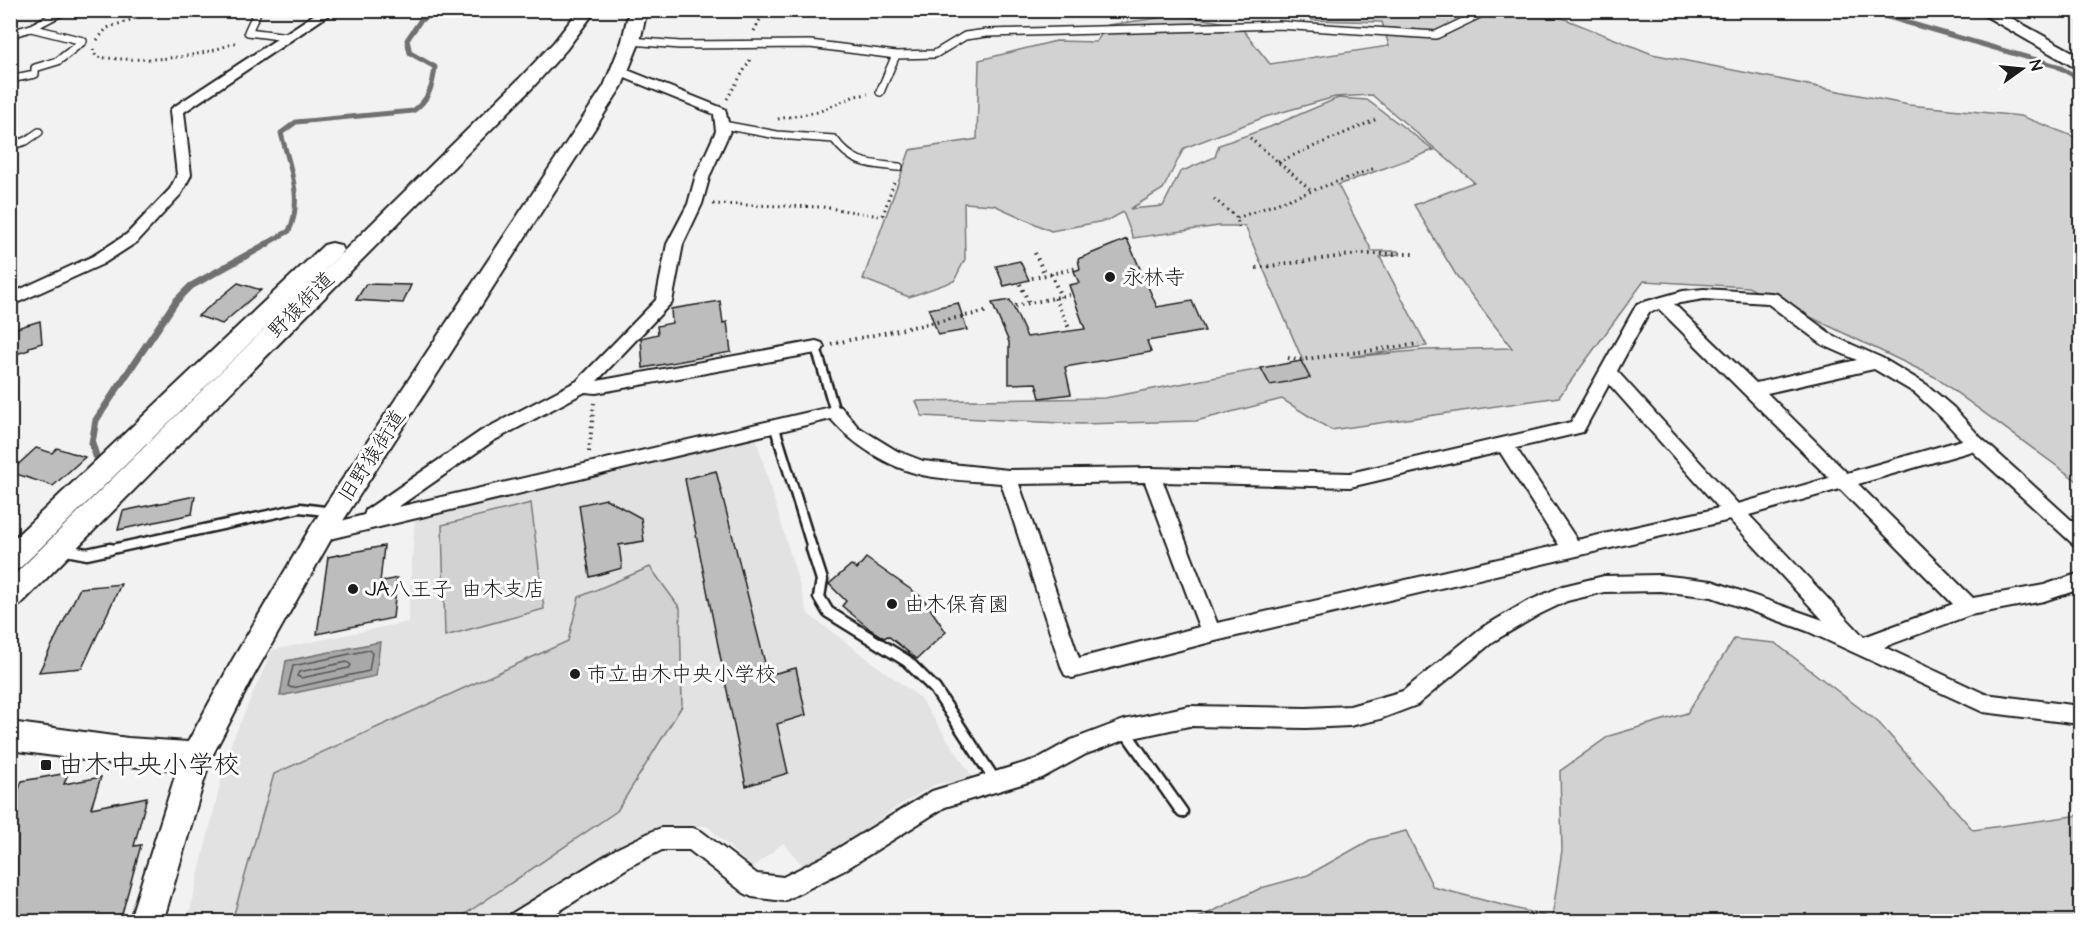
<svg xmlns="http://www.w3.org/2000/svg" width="2091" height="932" font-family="'Architects Daughter','Klee One',sans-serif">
  <rect width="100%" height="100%" fill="#f2f2f2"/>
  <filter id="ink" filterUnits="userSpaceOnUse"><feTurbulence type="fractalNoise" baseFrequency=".0167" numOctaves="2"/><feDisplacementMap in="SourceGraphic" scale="12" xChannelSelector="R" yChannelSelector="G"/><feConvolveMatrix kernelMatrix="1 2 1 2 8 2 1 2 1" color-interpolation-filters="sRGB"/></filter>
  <g filter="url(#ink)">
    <path fill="#e2e2e2" d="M756,438l52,176 111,83 55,82 -38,5 -38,22 -62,46 -31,16 -22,-25 -31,25 -45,-42 -41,1 -42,21 -117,73 -320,1 42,-174 43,-98 136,-28 7,-106z"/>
    <path fill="#d2d2d2" stroke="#777" stroke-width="1.5" fill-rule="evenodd" d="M1316,11h229l107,43 257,51 112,11 59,23v344l-145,-106 -187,-90 -104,-6 -85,116 -228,33 -49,-31 -86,22 -115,3 -159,-8 -6,-15 189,-3 198,-37 -58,-135h-26l-86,12 -10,-26 -14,8 -58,11 -57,-26 -30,-2 1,56 -11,22 -45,16 -46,-18 47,-129 67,-11 2,-79 77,-19 40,1 12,-17 71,-10 60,10 31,39 119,-18 -7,-24 -70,-2zM1372,95l102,87 -60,23 42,70 56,73 -87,2 -75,7 77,-11 -47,-89 20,-3 -2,-3h-26l-34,-66 96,-35 -67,-50 -29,-2 -68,29 -51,18 -4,12 -35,15 -17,34 -33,3 33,-20 21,-41 81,-31 70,-20z
      M531,503l13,106 -99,27 -3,-111z
      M650,567l30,41 2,98 -65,105 -162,110h-223l42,-147 294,-133 11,-44z
      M1734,639l41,4 104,80 94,107 107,-15v106h-888l69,-33 47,-13 62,-35 36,-9 27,56 119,31 10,-68 -2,-79 49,-35 78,-23z"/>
    <path fill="#a8a8a8" stroke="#707070" stroke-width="1.5" d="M380,642l-4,34 -96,20 6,-35z"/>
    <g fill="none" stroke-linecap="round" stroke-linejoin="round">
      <path stroke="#545454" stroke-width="1.5" d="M369,650l3,3 -3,18 -77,17 -4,-2 5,-20z
        M347,662l4,3 -2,3 -48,10 -4,-2 2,-4z"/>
      <path stroke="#707070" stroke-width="5" d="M1864,10l193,56 23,13
        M264,245l25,-14c15,-32 0,-66 -8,-98l15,-11 117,-11c16,-11 20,-26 22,-44l-25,-14 -3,-13 13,-19 18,-11"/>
      <path stroke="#707070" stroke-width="7" d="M96,456l-4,-13 4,-23 80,-119 15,-15 76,-42"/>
    </g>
    <path fill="#bdbdbd" stroke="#1c1c1c" stroke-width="1.5" d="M1127,239l30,68 35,-6 13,30 -58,10 4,11 -86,15 6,27 -31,4 -4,-15 -27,1v-42l-17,-39 18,-3 17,37 58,-8 -16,-44 10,-2 -5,-12 6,-2 -2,-10z
      M1020,261l9,19 -25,6 -8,-20z
      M238,283l23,7 -39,34 -24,-8z
      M366,284l45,1 -8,18 -47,-3z
      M720,301l3,22 4,-1 4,30 -88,16 -2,-30 17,-4 -1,-8 15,-3 -1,-14z
      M958,303l9,27 -29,5 -9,-26z
      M40,321l2,22 -13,4v3l-19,6v-26z
      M1301,361l9,17 -40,7 -9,-17z
      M36,448l16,5 5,-5 28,9 -32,29 -43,-14z
      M716,471l52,204 28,-7 10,47 -29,9 11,49 -42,13 -61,-307z
      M195,496l-3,18 -74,16 5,-19z
      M606,499l35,19 3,23 -25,4 3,23 -32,9 -11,-72z
      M384,546l-4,36 17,-4 -4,40 -76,16 11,-77z
      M866,558l57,40 23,34 -29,27 -29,-23 -4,2 -13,-8 -29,-24 4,-5 -17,-17 22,-19 6,4z
      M121,584l-39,84 -43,4 41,-84z
      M68,773l-4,11 37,-7 -10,31 56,-11 -13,49 7,-1 -21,76h-110v-108l12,-32z"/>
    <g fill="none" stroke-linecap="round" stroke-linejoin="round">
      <g stroke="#1c1c1c" stroke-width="10">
        <path id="lane-far2" d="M258,10l-10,22 40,5
          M10,34l21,-6 34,-18
          M631,41l49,4 130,-1 86,11 39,-1 30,-18 22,-3 292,-8 157,10 52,-25
          M10,79l25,-5v-6l23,-7 25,-20 -52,-13
          M880,92l16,-37
          M723,125l54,10 57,4c19,26 35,25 65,28
          M10,146l16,-5 13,-9"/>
      </g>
      <g stroke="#1c1c1c" stroke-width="13">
        <path id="lane-far1" d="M816,347l19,65
          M774,425l39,126
          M61,549l8,2
          M103,551l197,-43 33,4"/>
      </g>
      <g stroke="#1c1c1c" stroke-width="15">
        <path id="lane" d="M61,549l26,5 23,-5
          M812,549l10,31 -3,17 9,15 79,49 28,28 61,93
          M1124,730l58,82"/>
      </g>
      <g stroke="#1c1c1c" stroke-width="4">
        <path id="street" d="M321,10h15l-152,102 7,63 -10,19 -44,48 -34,22 -93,42v-12l83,-38 34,-22 43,-45 7,-14 -7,-64 2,-3z
          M1875,10h69c-13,9 -56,10 -69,0z
          M620,67l105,42 5,22 -20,44 -8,29 -19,40 -11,58 -75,79 219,-40 6,2 2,4 -2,4 -6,2 -220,40 -11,-1 -92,49 -95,66 437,-101 6,1 17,20 39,24 26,10 85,9 143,-2 199,5 221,-51 66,-118 46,-13 21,-2 67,4 6,1 58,43 47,21 45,27 27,23 27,30 99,90v19l-7,-3 -101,-93 -114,33 115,114 71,-13 36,-12v16l-36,12 -74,14 -86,32 101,47 95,12v18l-97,-12 -176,-81 -95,-34 -52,-6 -56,1 -37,9 -27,13 -46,27 -77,64 -37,14 -30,7 -44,2 -117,-2 -65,14 -38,14 -44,24 -97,29 -102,64 -59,30 -32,-4 -8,-4 -55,-43h-27l-30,15 -90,57h-35l4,-8 105,-65 37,-18 8,-3h32l8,3 56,43 26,3 44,-22 105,-64 105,-32 34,-19 53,-20 65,-14 117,2 44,-2 53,-15 77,-62 46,-27 37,-16 41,-10 56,-1 52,6 111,39 -93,-100 -519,122 -139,36 -7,-3 -3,-6 -61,-186c-26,-2 -54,-3 -79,-8 -34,-8 -69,-30 -91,-56l-510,122 -7,-3 -2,-5 2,-5 50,-13 2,-5 115,-79 96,-50 79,-81 11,-56 21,-40 8,-29 20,-44 -2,-17 -99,-40 -2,-3zM1704,299l63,4 56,42 34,15 -101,23 -82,-79zM1659,309l170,169 -91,26 -121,-133 32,-59zM1874,369l41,24 27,25 20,22 -115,33 -80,-80zM1609,384l110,124 -142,32 -61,-92 67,-16zM1500,452l59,93 -342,78 -54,-141 187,5zM1145,482l54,145 -120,31 -60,-174zM1840,489l113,115 -89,33 -115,-122z"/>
      </g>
      <g stroke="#1c1c1c" stroke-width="4">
        <path id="secondary" d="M579,10h17l-30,40 -33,37 -513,518 -10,4v-30l509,-500 35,-37z
          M629,10h18l-7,31 -18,45 -292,455 -77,136 -43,83 -47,162h-34l48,-152 -49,-4 -118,-16v-28l118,16 60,4 45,-83 79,-134 292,-439 18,-45z
          M1975,10h22l83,46v12l-6,-1z
          M332,243l8,2 3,5 -3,5 -320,313 -10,3v-29l314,-297z"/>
      </g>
      <path stroke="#1c1c1c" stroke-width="3" stroke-dasharray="1.5 4" stroke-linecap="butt" d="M754,31l11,-21
        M97,40l10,-12 41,-14
        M93,49l3,8c48,5 99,3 143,-16
        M727,99l25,-42
        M778,119l40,-7 37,-16 13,-2
        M1250,138l62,53
        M1278,162l99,-43
        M1214,199l23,19 2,11
        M713,204l110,3 57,9 3,-1 12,-36
        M1237,218l138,-50"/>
      <path stroke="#1c1c1c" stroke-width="4" stroke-dasharray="1.5 4.5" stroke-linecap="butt" d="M1035,253l10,22
        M1256,268l102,-14h56
        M1051,274l10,23
        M1032,278l46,-10
        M1020,284l9,19
        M1055,298l14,30
        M1015,306l54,-11
        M831,344l158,-33
        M1288,358l11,2 120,-16
        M589,452l5,-49"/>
      <use href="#lane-far2" stroke="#fff" stroke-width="7"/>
      <use href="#lane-far1" stroke="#fff" stroke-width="8"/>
      <use href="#lane" stroke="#fff" stroke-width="10"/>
      <use href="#street" fill="#fff" fill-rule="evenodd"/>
      <use href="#secondary" fill="#fff" fill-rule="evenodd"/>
    </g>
  </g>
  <g fill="#1c1c1c" stroke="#fff" stroke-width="2">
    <circle cx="1110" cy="277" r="6"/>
    <circle cx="353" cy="589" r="6"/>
    <circle cx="892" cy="604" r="6"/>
    <circle cx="575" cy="674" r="6"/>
    <rect x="40" y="759" width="12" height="12" rx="3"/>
  </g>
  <g text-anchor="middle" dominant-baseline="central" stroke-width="6" stroke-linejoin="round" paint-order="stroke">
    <g font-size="21" fill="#1c1c1c" stroke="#fff" text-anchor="start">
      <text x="1122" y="277">永林寺</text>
      <text x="365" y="589">JA八王子 由木支店</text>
      <text x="904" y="604">由木保育園</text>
      <text x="587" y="674">市立由木中央小学校</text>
    </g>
    <g font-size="21" fill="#1c1c1c" stroke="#fff">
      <text transform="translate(301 305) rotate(-45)">野猿街道</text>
      <text transform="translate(372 456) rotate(-57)">旧野猿街道</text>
    </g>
    <g font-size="26" fill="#1c1c1c" stroke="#fff" text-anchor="start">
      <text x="58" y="765">由木中央小学校</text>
    </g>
  </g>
  <rect width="2091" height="932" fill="none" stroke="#fff" stroke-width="36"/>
  <rect x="18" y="18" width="2055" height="896" fill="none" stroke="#1c1c1c" stroke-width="2" filter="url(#ink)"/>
  <g transform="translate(2022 69) rotate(75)" stroke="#ffffff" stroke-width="4.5" paint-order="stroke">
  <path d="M0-4.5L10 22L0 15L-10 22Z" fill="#1c1c1c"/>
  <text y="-9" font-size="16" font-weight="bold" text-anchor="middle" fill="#1c1c1c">N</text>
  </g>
</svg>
